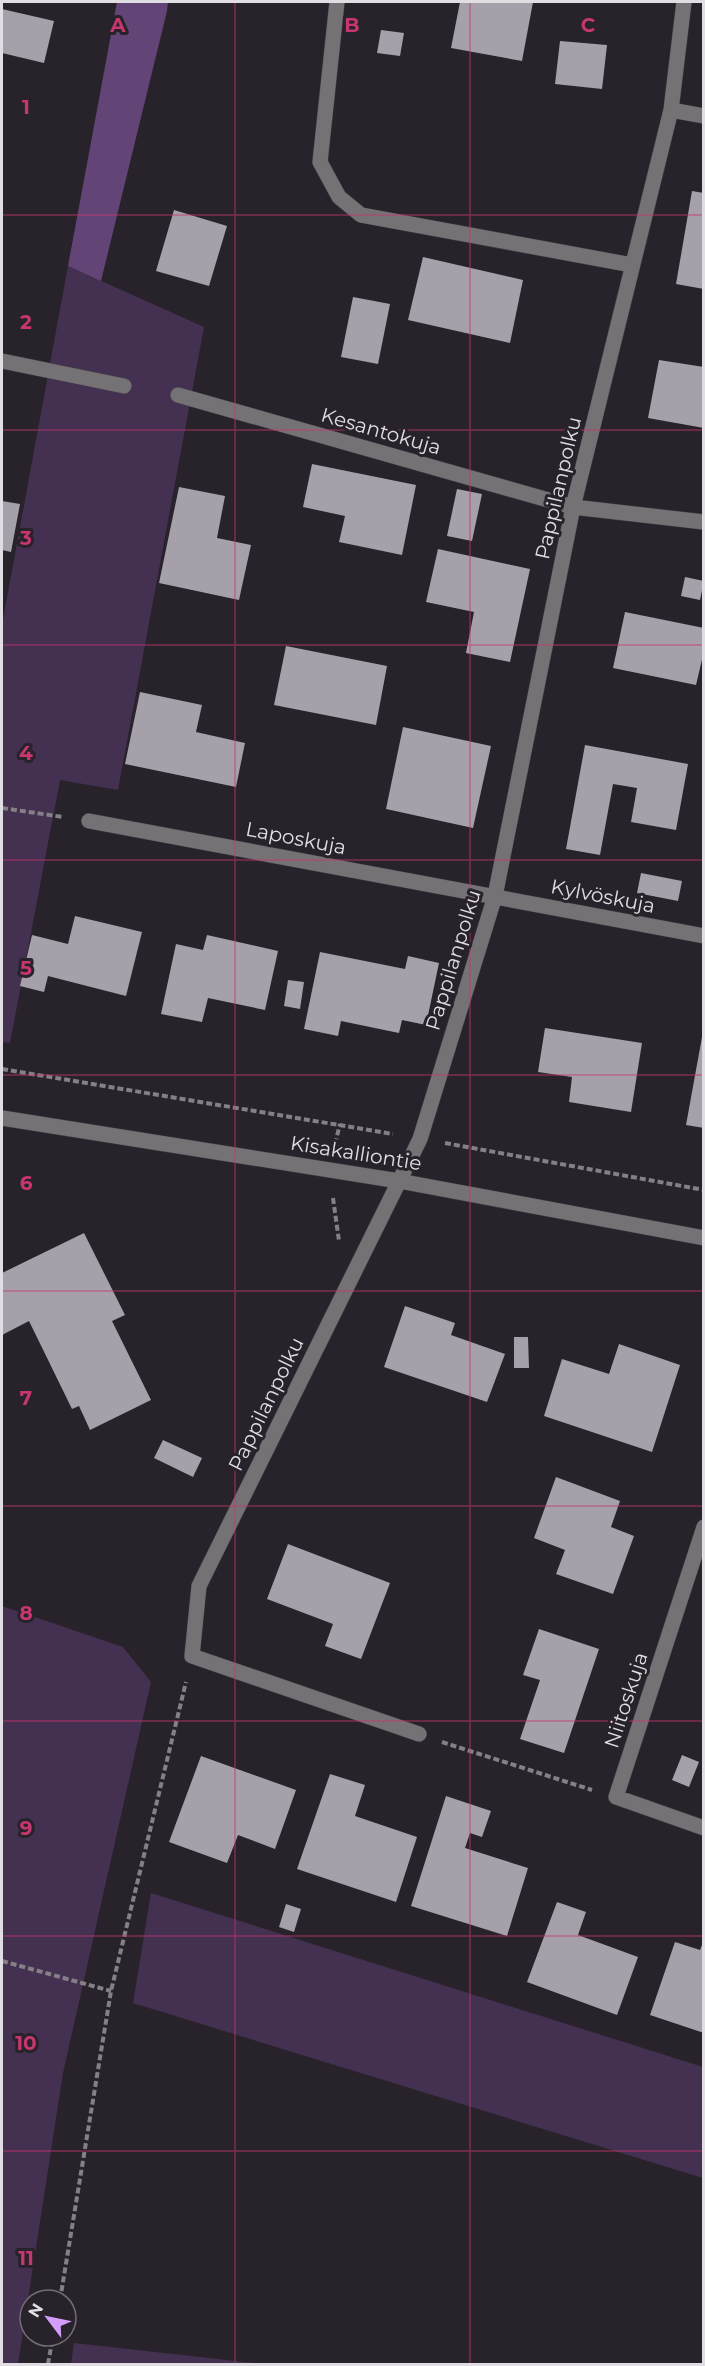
<svg xmlns="http://www.w3.org/2000/svg" width="705" height="2366" font-family="Montserrat,sans-serif">
  <rect width="100%" height="100%" fill="#28232b"/>
  <path fill="#443151" d="M68,266l136,61 -86,463 -58,-10 -50,263 -8,-1 1,-273 -1,-1v-143z
    M2,1606l121,41 28,35 -88,391 -45,291h-16z
    M151,1893l552,174v111l-570,-175z
    M74,2343l188,21h-191z"/>
  <path fill="#624477" d="M117,2h51l-1,9 -66,270 -33,-15z"/>
  <path fill="#a6a0aa" d="M460,2h73l-11,59 -71,-13z
    M2,9l52,12 -10,42 -42,-10z
    M381,30l23,3 -4,23 -23,-3z
    M560,41l47,4 -5,44 -47,-5z
    M692,191l12,2v96l-28,-5z
    M174,210l53,16 -18,60 -53,-15z
    M423,257l100,23 -13,63 -102,-23z
    M353,297l37,7 -12,60 -37,-7z
    M659,360l45,7v61l-56,-10z
    M312,464l104,21 -14,70 -63,-13 6,-26 -42,-9z
    M179,487l46,9 -8,42 34,7 -12,55 -80,-17z
    M457,489l25,5 -10,47 -25,-5z
    M2,501l18,3 -9,48 -9,-2z
    M438,549l92,20 -20,93 -44,-9 8,-41 -48,-10z
    M685,577l19,4 -4,19 -19,-4z
    M625,612l79,16v23l-8,34 -83,-17z
    M286,646l101,20 -11,59 -102,-20z
    M140,692l62,13 -6,27 49,11 -9,44 -111,-23z
    M403,727l88,19 -18,82 -87,-19z
    M585,745l103,19 -12,66 -45,-8 6,-34 -24,-4 -13,71 -34,-6z
    M641,873l41,8 -4,20 -41,-8z
    M75,916l67,16 -16,64 -78,-20 -4,16 -24,-6 12,-51 36,9z
    M207,935l71,16 -13,59 -57,-12 -6,24 -41,-8 15,-70 27,6z
    M320,952l85,17 3,-13 31,7 -13,62 -24,-5 -3,13 -58,-12 -3,15 -34,-7z
    M288,980l16,2 -4,27 -16,-3z
    M545,1028l97,15 -11,69 -62,-10 3,-25 -34,-5z
    M702,1037h2v91l-18,-3z
    M84,1233l41,82 -13,6 39,79 -61,30 -11,-24 -7,3 -43,-88 -27,14v-62z
    M405,1306l50,17 -4,12 54,19 -18,48 -103,-35z
    M514,1337h14l1,31h-15z
    M619,1344l61,21 -28,87 -108,-36 18,-57 47,15z
    M163,1440l39,18 -9,19 -39,-19z
    M556,1477l64,24 -9,26 23,9 -21,58 -57,-20 9,-24 -31,-12z
    M288,1544l102,39 -29,76 -36,-13 8,-22 -66,-25z
    M539,1629l60,20 -35,104 -44,-14 20,-59 -17,-5z
    M682,1755l17,7 -10,25 -17,-7z
    M201,1756l95,34 -21,59 -37,-14 -11,28 -58,-21z
    M330,1774l35,11 -10,31 62,21 -21,65 -99,-33z
    M446,1796l45,15 -9,26 -12,-4 -5,15 63,20 -21,68 -96,-30z
    M557,1902l29,10 -8,23 60,22 -21,58 -90,-33z
    M286,1904l15,5 -7,23 -15,-5z
    M704,1940v93l-54,-18 25,-73 25,8z"/>
  <g fill="none" stroke-linecap="round" stroke-linejoin="round">
    <g stroke="#464148" stroke-width="16">
      <path id="minor" d="M337,2l-17,160 19,35 22,18 271,50
        M671,110l33,6
        M2,361l122,25
        M178,395l395,112 131,15
        M89,821l615,115
        M2,1118l397,63 305,57
        M704,1527l-88,270 88,31
        M419,1734l-227,-78 7,-70 221,-447 75,-243 78,-389 98,-397 13,-108"/>
    </g>
    <path stroke="#848086" stroke-width="4" stroke-dasharray="6 3" stroke-linecap="butt" d="M2,808l61,9
      M2,1069l391,65
      M445,1143l259,47
      M335,1144l5,-20
      M333,1198l6,43
      M442,1742l150,48
      M2,1961l109,30
      M60,2300l51,-309 75,-309
      M48,2364l5,-28"/>
    <use href="#minor" stroke="#757276" stroke-width="15"/>
  </g>
  <path fill="none" stroke="#c7366f" stroke-width="1.5" stroke-opacity="0.55" d="M235,2v2362M470,2v2362M2,215h702M2,430h702M2,645h702M2,860h702M2,1075h702M2,1291h702M2,1506h702M2,1721h702M2,1936h702M2,2151h702"/>
  <g text-anchor="middle" dominant-baseline="central" stroke-width="6" stroke-linejoin="round" paint-order="stroke">
    <g font-size="20" fill="#e1dee3" stroke="#28232b">
      <text transform="translate(381 431) rotate(16)">Kesantokuja</text>
      <text transform="translate(558 488) rotate(-77)">Pappilanpolku</text>
      <text transform="translate(296 838) rotate(11)">Laposkuja</text>
      <text transform="translate(603 896) rotate(11)">Kylvöskuja</text>
      <text transform="translate(453 960) rotate(-73)">Pappilanpolku</text>
      <text transform="translate(356 1153) rotate(9)">Kisakalliontie</text>
      <text transform="translate(266 1404) rotate(-64)">Pappilanpolku</text>
      <text transform="translate(626 1700) rotate(-72)">Niitoskuja</text>
    </g>
  </g>
  <g font-size="20" text-anchor="middle" font-weight="bold" fill="#c7366f" stroke="#28232b" stroke-width="6" stroke-linejoin="round" paint-order="stroke">
    <text x="118" y="32">A</text>
    <text x="352" y="32">B</text>
    <text x="588" y="32">C</text>
    <text x="26" y="114">1</text>
    <text x="26" y="329">2</text>
    <text x="26" y="545">3</text>
    <text x="26" y="760">4</text>
    <text x="26" y="975">5</text>
    <text x="26" y="1190">6</text>
    <text x="26" y="1405">7</text>
    <text x="26" y="1620">8</text>
    <text x="26" y="1835">9</text>
    <text x="26" y="2050">10</text>
    <text x="26" y="2265">11</text>
  </g>
  <rect width="705" height="2366" fill="none" stroke="#e1dee3" stroke-width="6"/>
  <g transform="translate(48 2318) rotate(302)"><circle r="28" fill="#28232b" stroke="#726e75" stroke-width="1.5"/>
  <path d="M0-4.5L10 22L0 15L-10 22Z" fill="#d49cfb"/>
  <text y="-9" font-size="16" font-weight="bold" text-anchor="middle" fill="#e1dee3">N</text>
  </g>
</svg>
